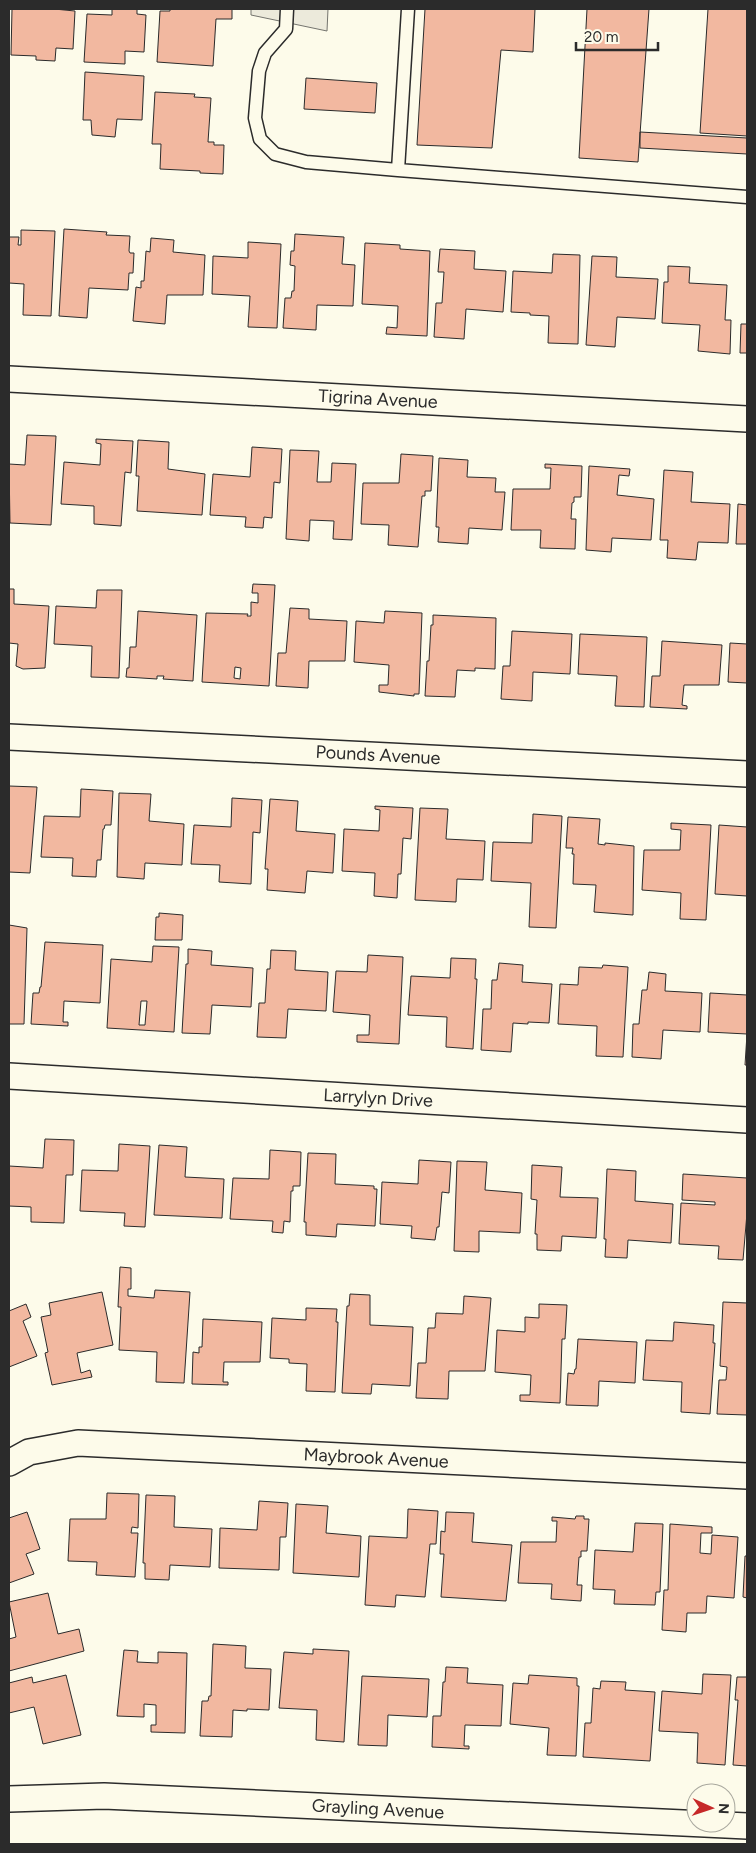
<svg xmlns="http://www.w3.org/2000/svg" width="756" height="1853" font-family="Figtree,sans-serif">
  <rect width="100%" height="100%" fill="#fdfbea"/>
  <path fill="#eceadb" stroke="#74746e" d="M251,9h77l-1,22 -76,-16z"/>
  <path fill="#f2b8a0" stroke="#2b2b2b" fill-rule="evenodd" d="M12,9h42l21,2 -2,38 -17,-1 -1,13 -19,-1v-4l-25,-1z
    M112,9h25v5l9,1 -2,37 -19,-1v13l-41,-2 3,-48 25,1z
    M170,9h62v10h-16l-3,47 -56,-4 3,-51h10z
    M425,9h110l-2,43 -32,-2 -9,98 -75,-3z
    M587,9h62l-11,153 -59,-4z
    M708,9h39v127l-47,-3z
    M85,72l59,4 -2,44 -25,-1 -2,18 -23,-2 -1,-15h-8z
    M306,78l71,5 -2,30 -71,-4z
    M155,92l40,2 -1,3 17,1 -3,44h6v3h10l-1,29 -23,-1v-2l-40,-2 1,-25h-9z
    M640,132l107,6v16l-107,-6z
    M64,229l43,3 -1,3 24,1 -1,15 1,2h4l-1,20h-4l-1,17 -39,-2 -2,30 -28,-2z
    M21,230l34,1 -4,85 -28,-1 1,-31 -15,-1v-46h10l-1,8h3z
    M295,234l49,3 -2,27 13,1 -2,41 -36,-1 -1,25 -33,-2 2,-30h6l1,-7h2l1,-25 -5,-1 1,-14h3z
    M151,238l23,2 -1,12 32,3 -2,40h-36l-2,29 -32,-3 3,-34 5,1v-7h3l2,-30 4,1z
    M248,242l33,2 -4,84 -29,-1 2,-31 -38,-2 1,-38 35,2z
    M365,243l35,2v4l30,2 -3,85 -41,-2 1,-7 10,1 1,-22 -36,-2z
    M440,249l35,2 -1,18 32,2 -3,41 -37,-3 -2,30 -30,-2 2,-34h6l2,-31h-6z
    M553,254l27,1 -2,89 -30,-1 1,-27 -19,-1v-2l-19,-1 2,-41 39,2z
    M592,256l25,1 -1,20 42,2 -3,40 -38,-2 -2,30 -29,-2z
    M668,266l22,1 -1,16 38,2 -2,35h6l-1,34 -32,-3 2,-26 -38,-2 2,-41h4z
    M741,324h6v29h-7z
    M27,435l29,1 -5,89 -41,-2 -1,-59 16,1z
    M96,439l37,2 -2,32 -6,-1 -4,54 -27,-2v-18l-33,-2 3,-42 36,3 1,-21 -5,-1z
    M138,440l31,2 -1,27 37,5 -3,41 -65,-4 2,-35h-3z
    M252,447l30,2 -2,34 -6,-1 -2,36 -8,-1 -1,11 -18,-1 1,-10 -36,-2 3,-41 37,3z
    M290,450l29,1 -2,31h14l1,-19 24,1 -4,76 -19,-1 1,-18 -24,-1 -1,21 -23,-2z
    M401,454l32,2 -2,35h-6v5h-3l-4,51 -30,-2 1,-20 -28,-1 2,-41h36z
    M439,458l29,2 -1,17 29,1 -1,14h10l-3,38 -33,-2 -1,16 -30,-2 1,-15h-3z
    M545,464l37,2 -1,31h-7v5l-2,1 -1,16h5l-1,30 -35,-1 1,-18h-30l2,-41h37l1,-21h-6z
    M589,466l41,3 -1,7 -10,-1 -2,20 37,4 -3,41 -39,-2 -1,14 -25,-2z
    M664,470l29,2 -2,30 39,2 -2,39 -30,-1 -2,18 -29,-2 1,-18h-8z
    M738,504l9,1v39h-11z
    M253,584l22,1 -6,101 -67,-4 4,-69 42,1 -1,2h4v-14l7,1v-10h-6zM235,667l6,1 -1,11 -6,-1z
    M9,589h5v15l35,2 -4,62 -22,1 -7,-3 2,-22 -9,-1z
    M97,590h25l-3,88 -28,-1 1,-31 -38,-2 2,-38 40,2z
    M290,608l19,1v10l38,2 -2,40h-36l-1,27 -32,-2 2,-33h8z
    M138,611l59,4 -4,66 -30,-2 1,-3h-7v3l-31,-2 1,-9h2l1,-21h6z
    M385,611l37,2 -3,81h-5v2l-35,-4v-7h9l1,-20 -35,-3 2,-41 28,2z
    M433,615l63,3 -1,51 -20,-1v3l-18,-1 -2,27 -30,-1 2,-35h2l2,-36h2z
    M512,631l60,3 -2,40 -37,-2 -1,29 -31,-2 2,-33h7z
    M580,634l67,3 -3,70 -29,-1 2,-30 -39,-2z
    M662,641l60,4 -3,40h-35l-2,20 5,1v3l-37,-2 2,-31h8z
    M730,643l17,1v39l-19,-1z
    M9,786l28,1 -7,86 -21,-1z
    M81,789l32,2 -2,34h-6l-1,4h-1l-2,31h-4l-1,17 -24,-1 1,-18 -32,-1 3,-41 36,1z
    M119,793l32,1 -2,27 35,3 -2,41 -37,-2 -1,16 -27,-2z
    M232,798l30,2 -2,33 -7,-1 -2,52 -32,-2 1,-17 -29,-1 3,-39 37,2z
    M270,799l28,2 -2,30 39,3 -2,39 -26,-2 -2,22 -38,-3 1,-21h-3z
    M375,806l38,2 -2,31 -8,-1 -2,36h-3l-1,24 -23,-2 1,-23 -33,-2 2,-42 35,2 1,-21 -5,-1z
    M420,808l28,1 -2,30 39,2 -2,39 -26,-1 -1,23 -41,-2z
    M533,814l29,2 -6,112 -27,-1 2,-44 -40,-2 2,-39 39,1z
    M568,817l32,2 -2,25 7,1v-2l29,3 -1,69 -39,-3 2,-27 -23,-1 1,-30h-2l1,-6h-7z
    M671,823l40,2 -5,95 -26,-1 1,-26 -39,-3 2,-40h36l1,-20 -10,-1z
    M719,825l28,2v69l-32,-2z
    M159,913l24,2 -1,25h-27l1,-23h3z
    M9,925l18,3 -3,96h-15z
    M45,942l58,3 -3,58 -36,-2 -1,21h5v4l-37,-2 2,-31h6l1,-6h1z
    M153,946l26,1 -5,85 -67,-4 4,-69 41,3zM141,1001h6l-2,24h-6z
    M188,949l24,2 -1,14 42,3 -2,39 -39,-2 -2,29 -28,-1 4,-69h2z
    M271,950l25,1 -1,19 33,2 -2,39 -38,-2 -2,29 -29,-1 2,-34h6l2,-34h3z
    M368,955l35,2 -4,87 -42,-2v-7h12l1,-20 -37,-3 3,-41 31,1z
    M451,958l25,1 -1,20h2l-4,70 -27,-2 1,-30 -39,-2 3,-39 39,2z
    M499,963l24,2 -1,17 30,2 -3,39 -21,-1v2l-15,-1 -2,29 -30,-2 2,-41h8l1,-29h5z
    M603,965l25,2 -5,90 -27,-1 1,-30 -39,-2 2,-40 18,1 1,-18 23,1z
    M649,972l17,2 -1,17 37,2 -2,39 -37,-2 -2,29 -29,-2 1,-33h6l3,-34h5z
    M710,993l37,2v70h-2l2,-31 -39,-2z
    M45,1139l29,1 -1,35h-7l-2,48 -33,-1v-15l-22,-1v-40l34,2z
    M119,1144l31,2 -5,81 -21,-1 1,-13 -45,-2 2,-41 36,1z
    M159,1145l28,2 -2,30 39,2 -2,39 -68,-3z
    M270,1150l31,2 -1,34h-7v5h-2l-1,31 -6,-1 -1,12 -11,-1 1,-11 -43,-2 3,-41 36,1z
    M308,1153l28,1 -1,30 39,2v3h3l-2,37 -38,-2 -1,13 -30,-2v-13h-2z
    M419,1160l32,2 -2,31 -7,-1 -3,35h-2l-2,13 -24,-2 1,-12 -32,-2 2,-42 36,2z
    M457,1161l30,1 -2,28 37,3 -2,40 -41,-2v21l-25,-1z
    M532,1165l30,2 -2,30 38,1 -2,40 -34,-2 -1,15 -24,-1v-16h-2l2,-34 -6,-1z
    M607,1169l29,2 -1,30 38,3 -2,39 -43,-3 -1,18 -22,-1 1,-18h-2z
    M683,1174l64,4v35l-4,47 -25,-1 1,-13 -40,-2 2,-41 34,2v-3l-33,-2z
    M120,1267l11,1v21h-3v7l26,2 1,-8 35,2 -6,91 -28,-1 1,-30 -38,-2 2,-43h-3z
    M102,1292l11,53 -36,8 4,20 9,-3 2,7 -40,8 -7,-32 3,-1 -7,-35 10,-2 -2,-12z
    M350,1294l20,1v30l43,2 -3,59 -38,-2 -1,10 -29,-1 5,-87h2z
    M464,1296l27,2 -6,73h-36l-1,28 -32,-1 2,-35h8l2,-35h7l1,-15 27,1z
    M723,1302l24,1v112l-30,-1 2,-34h7l1,-13 -7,-1z
    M26,1304l5,13 -8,4 14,35 -28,11v-56z
    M539,1304l28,1 -2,34h-3l-2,64 -40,-2v-6h10l1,-20 -36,-3 2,-42 28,2v-15l14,1z
    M306,1308l31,1 -1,13h2l-3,70 -29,-1 1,-27 -18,-1v-4l-19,-1 2,-40 34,2z
    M203,1319l59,3 -2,40h-36l-1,20h5v3l-36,-1 1,-32 6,1v-6h3z
    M674,1322l40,3 -1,18h2l-5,71 -29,-2 1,-30 -39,-2 3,-40 27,1z
    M578,1339l59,3 -2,41 -36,-2 -1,25 -32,-1 2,-32 6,1 1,-5h1z
    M107,1493l32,1 -1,34 -6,-1 -1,6h7l-3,44 -39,-2 1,-13 -29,-1 2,-42h36z
    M146,1495l29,1 -1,31 38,2 -2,38 -40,-2 -1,15 -24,-1v-16h-2z
    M259,1501l29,2 -2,34h-6l-1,33 -60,-2 1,-40 37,2z
    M296,1504l32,2 -2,27 35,3 -2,41 -66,-4z
    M408,1509l30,2 -2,33h-6l-5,53 -29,-2 -1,12 -30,-2 4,-69 38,2z
    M27,1512l13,37 -14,5 8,20 -25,9v-65z
    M446,1512l28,1 -2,29 40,3 -6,56 -65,-4 3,-43h-4l1,-23 4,1z
    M576,1516h8v3h5l-2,32h-6v6h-2l-2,28h5l-1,16 -30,-2 1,-15 -34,-1 3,-41h35l1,-21h-5v-4l23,2z
    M635,1523l28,1 -3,68h-4l-1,13 -41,-1 1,-14 -22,-1 2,-39 38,2z
    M670,1524l42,3v6h-11l-1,20 11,1 1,-19 26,2 -4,61 -27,-2 -1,17h-19l-1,19 -24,-2 2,-40h4z
    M745,1556h2v42l-4,-1z
    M48,1593l10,41 21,-5 5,22 -75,20v-32l7,-2 -7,-35z
    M213,1644l33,2 -1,22 26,1 -2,41 -22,-1v2l-14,-1 -1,27 -32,-1 2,-35h6l1,-5h2z
    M313,1649l36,2 -5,91 -28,-2 1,-30 -38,-2 5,-56 29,2z
    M124,1650l14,1 -1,11 21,1v-11l29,1 -2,80 -34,-1v-7h5v-20l-12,-1v13l-27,-1z
    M446,1667l22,1 -1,15 36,2 -2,41 -36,-1 -1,21h5v3l-37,-2 1,-31h8l2,-34h2z
    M703,1674l28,1 -6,90 -28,-2 1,-30 -39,-2 3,-40 40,3z
    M66,1675l15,60 -38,9 -9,-37 -25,6v-30l23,-6 1,6z
    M529,1675l48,3v8h2l-3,70 -29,-1 2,-27 -39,-4 3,-41 15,1z
    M362,1676l67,3 -2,38 -39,-2 -1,31 -29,-1z
    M737,1677h10v89l-14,-1 5,-65h-3z
    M601,1681l25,1 -1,8 30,2 -5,69 -67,-4 2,-34h6l2,-35 7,1z"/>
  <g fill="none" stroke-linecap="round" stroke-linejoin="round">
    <g stroke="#2b2b2b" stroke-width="15">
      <path id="service" d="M287,9l-1,20 -21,24 -6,18 -4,47 5,21 15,15 31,8 92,8 349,27
        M398,170l10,-161"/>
    </g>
    <g stroke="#2b2b2b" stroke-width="28">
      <path id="minor" d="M9,379l738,40
        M9,737l738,37
        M9,1076l738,44
        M9,1463l20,-11 49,-9 669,33
        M9,1799l95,-3 643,30"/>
    </g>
    <use href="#service" stroke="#fdfbea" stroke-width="12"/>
    <use href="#minor" stroke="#fdfbea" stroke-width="25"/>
  </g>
  <g text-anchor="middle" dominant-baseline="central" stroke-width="4" stroke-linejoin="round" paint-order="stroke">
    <g font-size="18" fill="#2b2b2b" stroke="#fdfbea">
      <text transform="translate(378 399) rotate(3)">Tigrina Avenue</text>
      <text transform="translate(378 755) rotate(3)">Pounds Avenue</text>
      <text transform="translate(378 1098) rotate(3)">Larrylyn Drive</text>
      <text transform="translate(376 1458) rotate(3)">Maybrook Avenue</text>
      <text transform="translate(378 1809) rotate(3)">Grayling Avenue</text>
    </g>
  </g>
  <rect width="756" height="1853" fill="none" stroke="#2b2b2b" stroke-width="20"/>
  <g transform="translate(711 1808) rotate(93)"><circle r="24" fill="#fdfbea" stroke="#a9a89e"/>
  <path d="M0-4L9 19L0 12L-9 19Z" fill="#c62828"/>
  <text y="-8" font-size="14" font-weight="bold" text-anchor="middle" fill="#2b2b2b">N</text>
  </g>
  <path d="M576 42v8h82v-8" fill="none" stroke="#2b2b2b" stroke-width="2.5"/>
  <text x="584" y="42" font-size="15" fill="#2b2b2b" stroke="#fdfbea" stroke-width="4" paint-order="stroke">20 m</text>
</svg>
